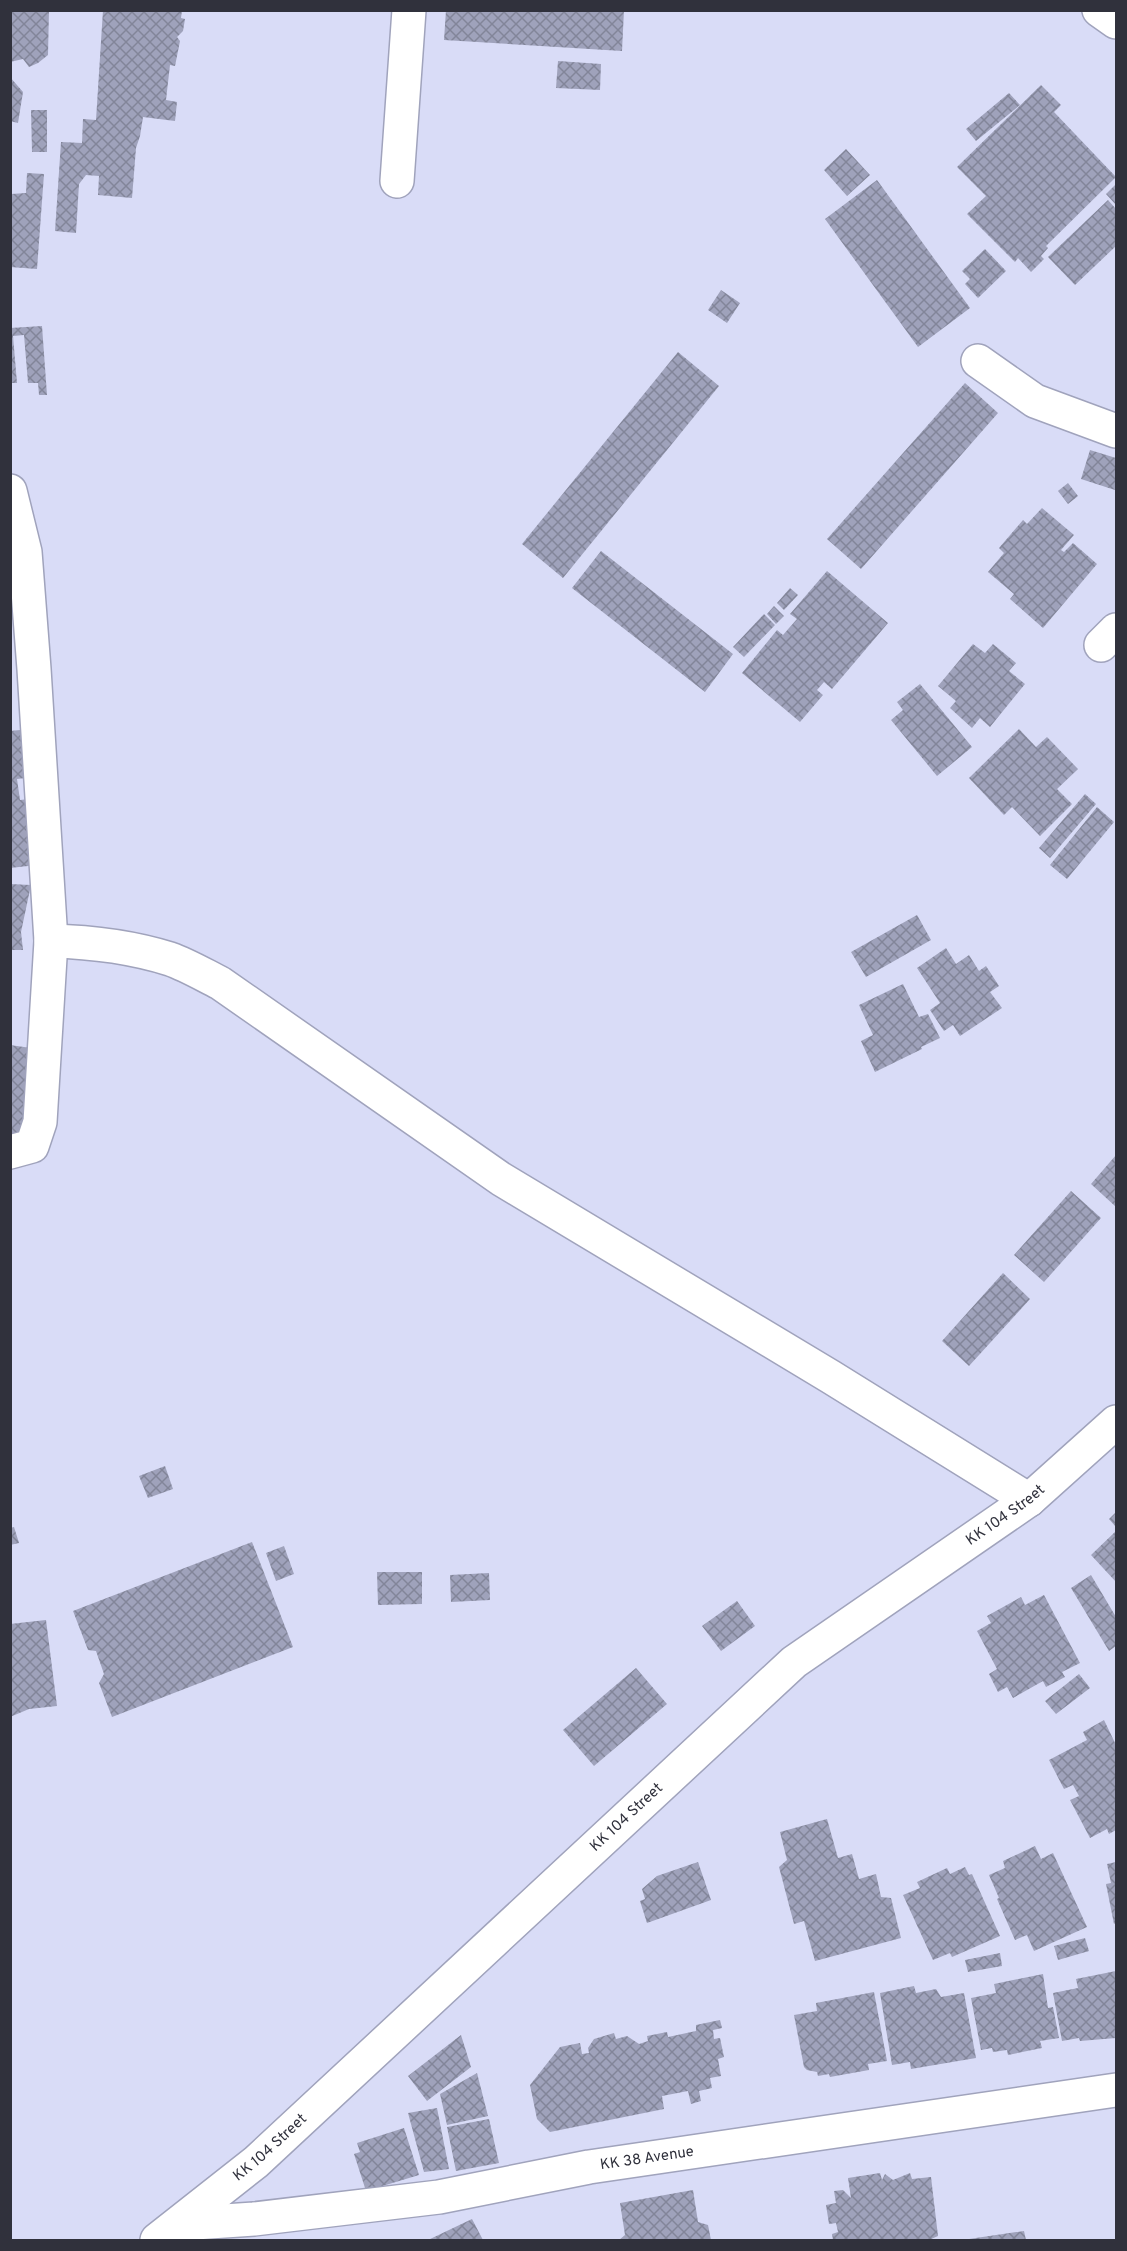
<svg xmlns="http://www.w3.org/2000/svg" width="1127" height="2251" font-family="Overpass,sans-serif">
  <defs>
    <pattern id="building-cross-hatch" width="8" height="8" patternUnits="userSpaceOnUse" patternTransform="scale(1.5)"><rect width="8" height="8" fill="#9fa2bb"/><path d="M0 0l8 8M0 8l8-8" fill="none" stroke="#828599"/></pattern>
  </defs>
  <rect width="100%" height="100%" fill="#d9dcf7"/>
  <path fill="url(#building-cross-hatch)" d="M10,10h39l-1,45 -10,8 -9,4 -6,-8 -13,3z
    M103,10h79l-1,8 4,1 -2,12 -6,6 3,4 -5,25 -5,-1 -4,35 11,2 -2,19 -32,-4 -3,19 -4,12 -4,50 -34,-3 1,-19 -13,-1 -7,9 -3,49 -21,-2 6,-89 21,1 1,-24 13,1z
    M446,10h178l-2,41 -178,-11z
    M558,61l43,3 -1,26 -44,-2z
    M10,77l13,15 -5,31 -8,-2z
    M1041,85l20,20 -7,7 62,65 -70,69 2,2 -7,8 3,3 -13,13 -13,-14 -3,4 -48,-48 19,-18 -29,-29z
    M1009,93l11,12 -44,36 -10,-12z
    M31,110h16v42h-15z
    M846,149l24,26 -23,21 -23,-26z
    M27,173l17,1 -7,95 -27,-2 1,-73 15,-1z
    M877,180l93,128 -52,39 -93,-128z
    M1116,184v21l-10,-11z
    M1108,200l8,9v37l-41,39 -27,-28z
    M985,249l21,22 -28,27 -13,-14 5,-5 -8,-8z
    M721,290l19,13 -13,20 -19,-13z
    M42,326l5,69h-8l-1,-12h-10l-4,-48 -11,1 4,47h-7v-55z
    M678,352l41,34 -156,192 -41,-34z
    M965,383l33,30 -137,156 -34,-30z
    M1090,450l26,8 -1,32 -34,-11z
    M1068,483l10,13 -10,8 -10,-13z
    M1042,508l32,27 -13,15 3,2 9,-9 24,21 -54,64 -33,-29 4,-5 -26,-22 16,-19 -5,-5 24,-28 4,4z
    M601,551l132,103 -28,38 -133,-104z
    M827,571l61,52 -56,66 -8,-7 -7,8 6,5 -23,27 -58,-49 35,-43 6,5 14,-16 -7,-5z
    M10,581l18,17 -18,25z
    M790,588l8,7 -14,15 -7,-7z
    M774,606l10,10 -8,8 -9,-10z
    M764,614l11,11 -31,32 -11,-10z
    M973,644l12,9 8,-9 23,19 -7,8 16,13 -35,43 -10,-9 -8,10 -22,-20 6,-7 -18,-15z
    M920,684l52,63 -35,29 -46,-56 12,-10 -6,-8z
    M1019,729l17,18 11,-10 31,32 -21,20 15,15 -32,32 -28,-29 -8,8 -35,-37z
    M20,730l6,48 -9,1 3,21 9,-1 8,66 -27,3v-137z
    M1085,794l11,10 -46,54 -11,-10z
    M1097,807l17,15 -47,57 -17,-14z
    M10,884l21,1 -10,47 2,18h-13z
    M917,915l14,25 -65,37 -15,-25z
    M946,948l10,16 13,-9 10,16 7,-5 13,20 -9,6 12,16 -42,28 -7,-11 -9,6 -14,-21 10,-7 -23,-35z
    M903,984l16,33 9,-3 12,24 -19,9 1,2 -47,23 -14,-31 12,-6 -14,-30z
    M10,1045l21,3 -5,34 25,13 -8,48 -33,-5z
    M1116,1155v52l-25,-23z
    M1071,1191l30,27 -57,64 -30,-27z
    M1003,1273l27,26 -61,67 -27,-25z
    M165,1466l8,23 -25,9 -9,-22z
    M1116,1512v15l-7,-8z
    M14,1527l5,16 -9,2v-17z
    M1116,1531v51l-25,-27z
    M252,1542l41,105 -181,70 -13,-34 5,-9 -8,-23 -8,-1 -15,-39z
    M284,1546l10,28 -18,7 -10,-28z
    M377,1572h45v32l-44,1z
    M489,1573l1,27 -39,2 -1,-27z
    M1091,1575l25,42v29l-7,5 -38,-63z
    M1044,1595l36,68 -18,9 3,5 -19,10 -3,-6 -30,17 -6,-11 -9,5 -9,-18 8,-5 -20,-38 14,-8 -4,-7 34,-19 4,8z
    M737,1601l18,25 -34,25 -19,-25z
    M46,1620l11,86 -28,3 -19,8v-93z
    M636,1668l31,36 -73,62 -31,-36z
    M1079,1674l11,14 -34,26 -11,-13z
    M1104,1720l12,25v85l-7,4 -2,-5 -17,9 -20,-38 9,-4 -6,-11 -9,4 -15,-29 38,-20 -4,-8z
    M827,1819l11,39 14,-4 7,25 17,-5 5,23 10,1 10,40 -86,23 -11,-40 -10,3 -15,-57 8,-7 -7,-28z
    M1035,1846l6,13 12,-6 34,74 -53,24 -7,-16 -12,5 -18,-41 2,-1 -10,-23 16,-7 -2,-7z
    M698,1862l13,38 -64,23 -7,-22 5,-2 -3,-10 15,-13z
    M1116,1862v61l-2,1 -8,-40 5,-1 -4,-19z
    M965,1867l4,8 3,-1 28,62 -48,21 -2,-4 -17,7 -30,-65 17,-7 -3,-6 30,-14 3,6z
    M1085,1938l4,13 -31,9 -4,-14z
    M1000,1953l2,13 -34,6 -3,-12z
    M1116,1971v67l-36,3 -1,-3 -17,3 -9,-48 25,-5 -2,-9z
    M1043,1974l5,34 5,-1 6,31 -19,3 2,7 -34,7 -1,-5 -14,2 -1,-4 -11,2 -10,-52 25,-5 -2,-9z
    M914,1986l2,7 20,-4 5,8 23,-4 12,65 -65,11 -1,-7 -18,3 -12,-72z
    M874,1992l13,69 -19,3 1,6 -39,7 -1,-3 -11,2 -1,-4 -10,-2 -3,-3 -10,-52 23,-4 -1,-8z
    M720,2020l2,8 -9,2 1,9 6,-1 4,19 -6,2 3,17 -11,2 2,10 -13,3 2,10 -10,3 -3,-13 -26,5 2,13 -114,23 -13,-13 -7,-34 30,-38 20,-4 2,11 7,-1 -1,-5 6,-9 20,-6 2,6 11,-3 12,8 9,-3 -1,-5 20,-4 1,5 28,-6v-6z
    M461,2035l10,32 -44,34 -19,-25z
    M477,2073l11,43 -41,9 -7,-31z
    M437,2108l12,61 -25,3 -16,-59z
    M489,2119l10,44 -43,8 -9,-44z
    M404,2128l15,47 -53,16 -12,-37 6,-2 -3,-9z
    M880,2173l2,7 3,-6 8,6 17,-7 2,6 19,-2 7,59 -9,4h-96l-1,-6 6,-2 -2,-9 -7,1 -3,-19 10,-2 -2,-12 9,-1 8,8 -3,-20z
    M693,2190l5,32 10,3 3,15h-92l6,-5 -5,-32z
    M472,2219l11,21h-55z
    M1024,2231l2,9h-57v-1z"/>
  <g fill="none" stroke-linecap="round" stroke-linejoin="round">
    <g stroke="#a0a3bc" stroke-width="36">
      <g id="minor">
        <path d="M1099,10l17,12"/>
        <path d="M397,181l12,-171"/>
        <path d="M978,361l57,40 81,30"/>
        <path d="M10,491l15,61 9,117 17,272 -11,181 -8,24 -22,6"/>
        <path d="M1101,645l15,-15"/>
        <path d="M51,941c40,1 81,6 119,18 17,6 34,16 50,24l281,196 330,198 198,123"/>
        <path id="s1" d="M180,2224l74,-5 185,-22 150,-30 527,-77"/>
      </g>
    </g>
    <g stroke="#a0a3bc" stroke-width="36">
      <g id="tertiary">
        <path id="s2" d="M157,2240l99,-78 538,-500 235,-162 87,-78"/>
      </g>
    </g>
    <use href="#minor" stroke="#fff" stroke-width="33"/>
    <use href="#tertiary" stroke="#fff" stroke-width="33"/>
  </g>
  <g text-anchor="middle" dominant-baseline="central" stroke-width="5" stroke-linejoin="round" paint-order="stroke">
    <g font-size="15" fill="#30313c" stroke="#e8eafa">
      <text stroke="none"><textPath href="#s2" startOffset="1118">KK 104 Street</textPath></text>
      <text stroke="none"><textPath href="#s2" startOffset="632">KK 104 Street</textPath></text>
      <text stroke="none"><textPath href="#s2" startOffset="146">KK 104 Street</textPath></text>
      <text stroke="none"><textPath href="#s1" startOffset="472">KK 38 Avenue</textPath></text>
    </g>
  </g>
  <rect width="1127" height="2251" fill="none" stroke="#30313c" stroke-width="24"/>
</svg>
